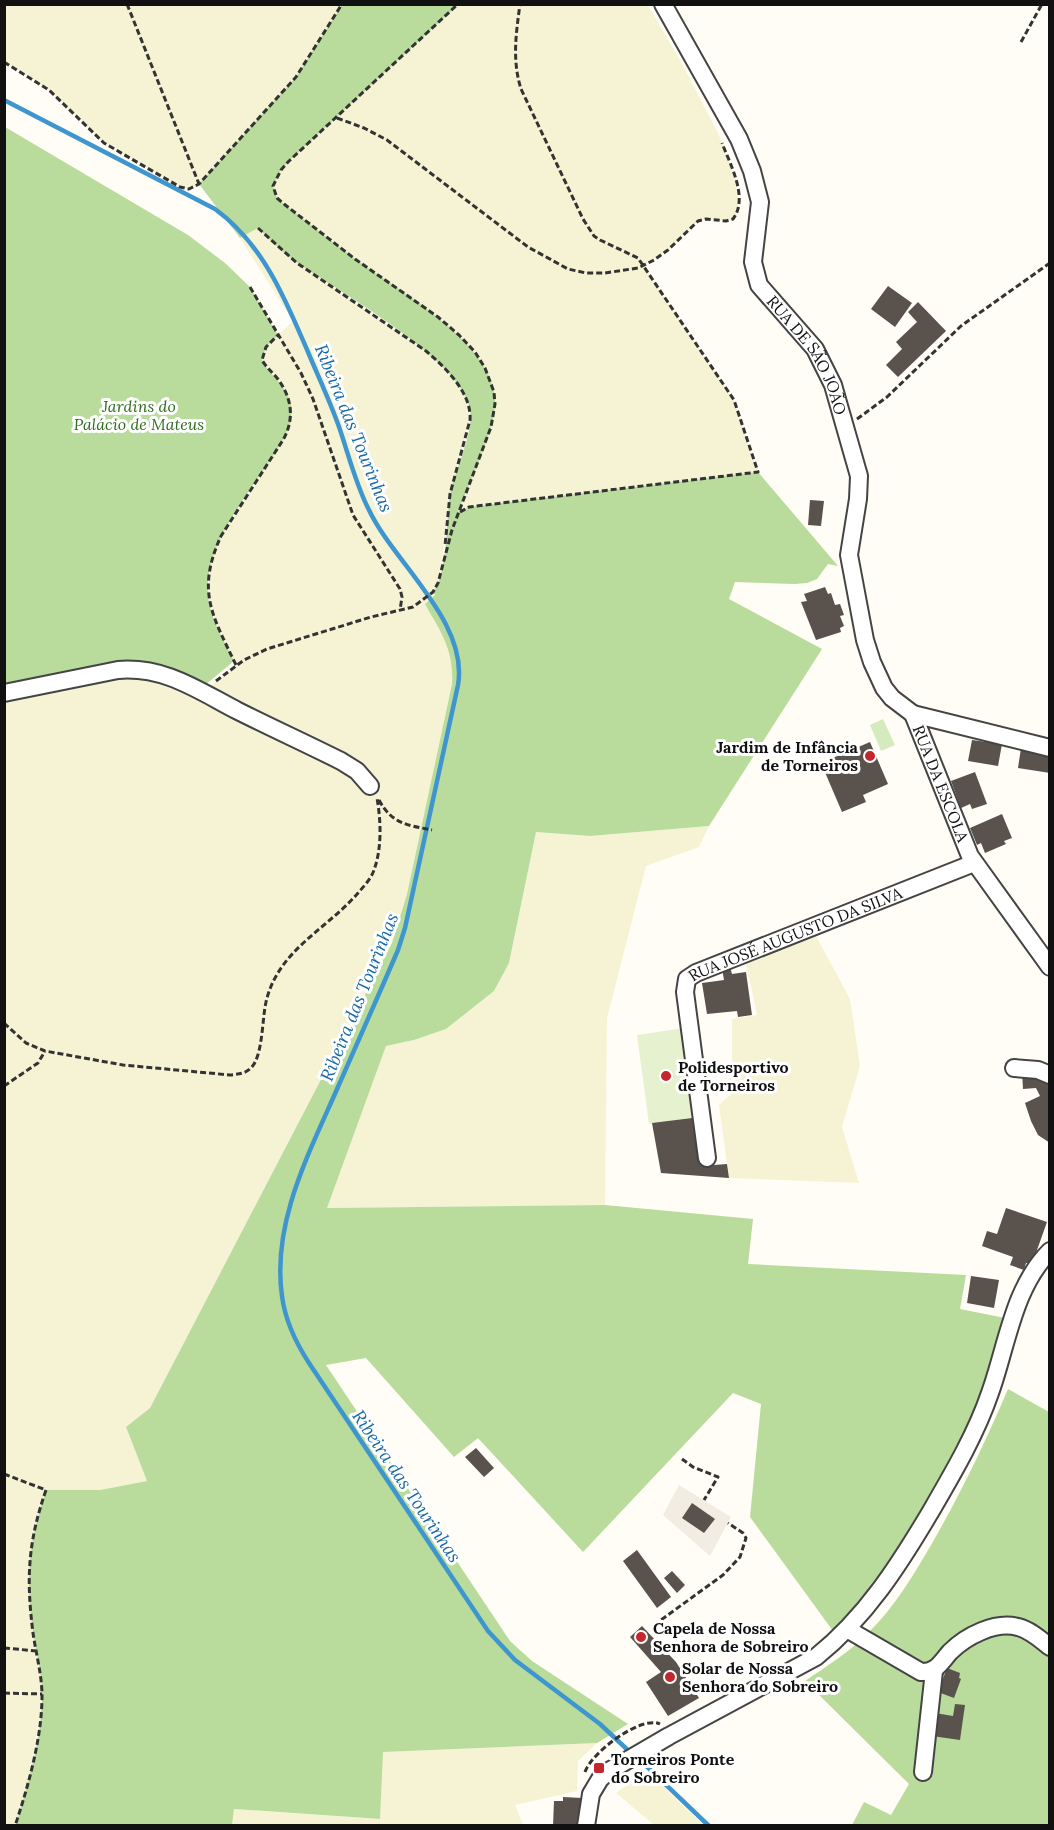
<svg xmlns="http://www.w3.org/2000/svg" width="1054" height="1830" font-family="Lora,serif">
  <rect width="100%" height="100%" fill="#fffdf5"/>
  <path fill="#f6f3d4" d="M5,5h337l-39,62 -15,19 -89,98 -10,5 -9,-2 -76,-44 -55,-53 -44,-28z
    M458,5h190l32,55 38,73 15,39 6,32 -2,9 -4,6 -7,2 -20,-2 -8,2 -30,29 -25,16 91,134 24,72 -289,35 -11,6 33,-86 4,-23 -1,-12 -9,-24 -10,-16 -37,-35 -83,-58 -71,-55 -7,-6 -4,-12 8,-16 8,-9z
    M258,228l39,35 129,88 31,33 11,18 2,18 -20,74 -10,82 -7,16 2,3 -10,9 24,44 3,12v24l-45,210 -15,49 -242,465 -24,19 21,54 -47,9h-54l-10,31 -7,46 3,53 9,64 -1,32 -11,61 -11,39 -3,9 -10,1v-1133l104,-22 95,20 32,-25 -27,-61 -1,-16 3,-27 10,-26 62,-96 8,-33 -8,-21 -21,-26 4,-13 27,-26 -53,-83z
    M709,826l-10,21 -53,19 -39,152 -2,187 -279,3 60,-162 28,-6 32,-11 48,-38 15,-28 27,-131 54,4z
    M815,934l35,65 10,67 -18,61 17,56 -130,-5 -10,-73 13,-12v-74l25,-4 -12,-57z
    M597,1743l-19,18 -1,30 -62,14 8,20 -291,1 2,-17 145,10 3,-67z
    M649,1773l54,52h-49l-38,-32 12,-9z"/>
  <path fill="#d5ebbd" d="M883,719l12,26 -14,6 -11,-26z"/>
  <path fill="#b9dc9c" d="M342,5h116l-169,156 -8,9 -8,16 4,12 7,6c25,19 48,38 73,56 42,31 141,85 138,144 -1,29 -26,79 -37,108l11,-5 289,-35 80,94 -10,-2 -11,15 -10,4 -12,1 -60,-2 -6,17 93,50 -113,177 -119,10 -54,-4 -27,131 -15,28 -48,38 -32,11 -28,6 -59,162 278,-3 148,14 -5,45 218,11 -6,34 45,9 -24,81 -27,56 -76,125 -21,28 -24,23 -83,-114 11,-113 -28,-11 -150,159 -105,-114 -24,19 -88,-99 -40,7 184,276 22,20 96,63 -31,19 -214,9 -3,67 -146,-10 -2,16 -217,1c12,-38 27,-90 27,-130 0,-24 -7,-48 -10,-72 -7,-51 -2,-85 14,-134h54l47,-9 -21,-54 24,-19 242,-465 15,-49 45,-210c2,-35 -11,-51 -27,-80l10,-9 -2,-3c15,-20 13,-72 17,-98 5,-24 24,-61 20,-84 -7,-49 -130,-118 -171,-146 -15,-10 -28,-23 -41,-36l-18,10 -41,-54 97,-107z
    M5,127l183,108 37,28 25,24 28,48 -12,12 -4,13c8,16 25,25 29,45 3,20 -8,35 -18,51 -26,40 -74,95 -64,147 4,20 16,39 25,58l-29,24 -68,-24 -132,22z
    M1008,1389l41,23v413h-197l12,-23 27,13 18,-31 -104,-103c22,-15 46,-30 65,-50 25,-25 43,-55 61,-86 29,-50 54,-102 77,-156z"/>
  <path fill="#e6f2cf" d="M684,1028l12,89 -47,7 -12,-89z"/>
  <path fill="#f1ede2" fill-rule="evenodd" d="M679,1485l52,32 -21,39 -47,-41zM683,1518l31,2 -10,13z"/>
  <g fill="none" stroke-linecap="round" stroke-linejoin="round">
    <path stroke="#3f96cf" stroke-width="4.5" d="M4,100l211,109c48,35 70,89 93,143 10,24 21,47 30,72 10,28 17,59 31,86 25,53 100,112 89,175l-53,243 -7,22c-21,49 -43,98 -64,146 -28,63 -62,130 -52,200 3,24 14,47 27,67l179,268 27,29 85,64 32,30
      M639,1759l70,67"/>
  </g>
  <path fill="#5a524d" d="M888,286l24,17 -17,24 -24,-18z
    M918,302l28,29 -48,46 -12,-12 16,-16 -6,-7 21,-20 -9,-10z
    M810,500l14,1 -3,25 -13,-1z
    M825,587l3,7 3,-1 4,12 5,-1 4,11 -4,1 4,10 -4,2 1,4 -25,8 -15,-38 6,-1 -3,-7z
    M972,740l30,4 -4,22 -30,-5z
    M870,742l18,42 -25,11 3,7 -24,10 -21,-49z
    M1021,748l29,6v19l-32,-5z
    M975,772l12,32 -15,5 -2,-5 -9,4 -10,-27z
    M1002,814l10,24 -8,3 2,3 -21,9 -4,-10 -4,2 -7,-17z
    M730,967l2,7 14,-2 6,43 -14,2 -1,-6 -30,3 -5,-31 22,-3 -2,-12z
    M1022,1072l28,8v63l-12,-8 -7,-14 -6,-18 15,-7 -4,-8 -13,1z
    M692,1118l2,11h3l4,37 26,-2 2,14 -68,-5 -9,-50z
    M1006,1208l41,14 -15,42 -6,-1 -2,7 -14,-5 3,-8 -31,-11 5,-15 10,3z
    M971,1276l28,4 -5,28 -27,-5z
    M476,1448l18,20 -10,9 -19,-20z
    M692,1503l23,16 -11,14 -22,-15z
    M637,1550l34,47 -14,11 -34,-47z
    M672,1571l13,14 -8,8 -13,-15z
    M642,1626l34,36 23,36 -31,18 -22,-34 15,-10 -31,-35z
    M947,1668l13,5 -1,5 2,1 -7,19 -16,-6z
    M955,1704l10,1 -5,35 -28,-4 3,-23 18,3z
    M563,1797l19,1 -1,28h-28l1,-25h9z"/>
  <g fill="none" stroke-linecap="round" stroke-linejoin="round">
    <g stroke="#444" stroke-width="20">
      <g id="minor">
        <path id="s1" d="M663,4l76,135 13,32 8,31 -7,60 6,23 56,64 18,36 26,91 -1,23 -9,56 16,85 7,22 12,26 8,10 21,16"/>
        <path d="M4,693l114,-23c47,-4 81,21 120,41 34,17 69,33 103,50l16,10 13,15"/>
        <path id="s2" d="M1050,748l-137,-34 57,142 80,111"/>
        <path d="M1014,1068l24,2 12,5"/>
        <path id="s3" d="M707,1158l-22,-166 2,-13 9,-6 278,-110"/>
        <path d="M847,1629l74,43c15,1 20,-10 29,-20 16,-16 45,-31 68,-25 12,3 22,12 32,20"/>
        <path d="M923,1772l11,-101"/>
        <path d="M586,1826l5,-32 9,-15 9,-8 60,-35 147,-79c50,-40 83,-92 115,-146 22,-38 45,-77 59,-118 17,-47 23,-105 60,-142"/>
      </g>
    </g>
    <path stroke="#333" stroke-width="3" stroke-dasharray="6 3" stroke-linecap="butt" d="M127,4l72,180
      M1021,42l21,-38
      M4,62l45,28 55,53 76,44 9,2 10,-5 97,-107 46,-73
      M337,118l27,10 23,12 141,107 40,22 18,4h19l33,-5 16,-8 14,-10 30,-29 8,-2 20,2 7,-2c16,-21 -3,-55 -11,-76
      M258,228l39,35 129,88c19,16 46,42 44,69l-20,74 -5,52
      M250,287l51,86 12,26 40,116 47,74 2,8 -2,13
      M857,419l30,-22 74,-71 89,-63
      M460,512l9,-5 289,-35 -24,-72 -96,-142 -38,-18 -6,-4 -11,-17 -62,-130c-9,-29 -5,-55 -1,-85
      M236,665c-24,-50 -40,-74 -15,-129l62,-96c12,-21 9,-43 -6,-62 -5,-6 -11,-11 -15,-18l4,-13 12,-12
      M216,681l28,-21 23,-11 104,-32 42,-10 20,-15 5,-9 14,-53 39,-103 4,-23 -1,-12 -9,-24 -10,-16 -16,-17 -21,-18 -83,-58 -71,-55 -7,-6 -4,-12 8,-16 8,-9 169,-157
      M379,800c13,24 28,25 53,30
      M4,1023l22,20 19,8 78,14 107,10c8,-1 15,-1 21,-7 12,-12 11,-49 15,-66 12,-52 60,-72 92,-109 6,-7 13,-14 16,-23 8,-22 7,-49 3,-72
      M4,1086l34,-23 7,-12
      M682,1459l11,8 25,10 -14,23
      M4,1474l42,16c-18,52 -20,88 -13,143 3,21 9,42 9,63 0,42 -14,91 -27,130
      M654,1625l69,-50 17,-18 6,-19 -3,-5 -15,-10
      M4,1648l33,3
      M4,1693l38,1
      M585,1772c6,-19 56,-57 75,-48"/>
    <use href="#minor" stroke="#fff" stroke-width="16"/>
  </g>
  <g fill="#c4262e" stroke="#fff" stroke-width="2">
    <circle cx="870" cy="756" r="6"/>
    <circle cx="666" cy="1076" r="6"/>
    <circle cx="641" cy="1637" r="6"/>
    <circle cx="670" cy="1677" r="6"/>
    <rect x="593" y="1762" width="12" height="12" rx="3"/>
  </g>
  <g text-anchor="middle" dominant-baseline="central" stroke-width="6" stroke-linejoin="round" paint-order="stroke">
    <g font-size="16" fill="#111" stroke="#fff">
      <text stroke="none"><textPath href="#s1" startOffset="392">RUA DE SÃO JOÃO</textPath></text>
      <text stroke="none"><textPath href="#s2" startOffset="216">RUA DA ESCOLA</textPath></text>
      <text stroke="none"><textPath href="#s3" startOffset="298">RUA JOSÉ AUGUSTO DA SILVA</textPath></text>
    </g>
    <g font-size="16" font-style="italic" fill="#2f6b1f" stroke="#fff">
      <text x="139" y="406">Jardins do<tspan x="139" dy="18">Palácio de Mateus</tspan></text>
    </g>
    <g font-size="16" font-weight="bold" fill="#111" stroke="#fff" text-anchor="start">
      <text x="858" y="747" text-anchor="end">Jardim de Infância<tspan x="858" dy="18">de Torneiros</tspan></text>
      <text x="678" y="1067">Polidesportivo<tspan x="678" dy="18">de Torneiros</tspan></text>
      <text x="653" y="1628">Capela de Nossa<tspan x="653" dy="18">Senhora de Sobreiro</tspan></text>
      <text x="682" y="1668">Solar de Nossa<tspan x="682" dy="18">Senhora do Sobreiro</tspan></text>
      <text x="611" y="1759">Torneiros Ponte<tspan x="611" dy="18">do Sobreiro</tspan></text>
    </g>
    <g font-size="18" font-style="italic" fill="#1768a6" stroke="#fff">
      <text transform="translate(354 428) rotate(68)">Ribeira das Tourinhas</text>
      <text transform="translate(359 997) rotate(-68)">Ribeira das Tourinhas</text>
      <text transform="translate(407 1486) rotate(56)">Ribeira das Tourinhas</text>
    </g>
  </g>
  <rect width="1054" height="1830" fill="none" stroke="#111111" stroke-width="12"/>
</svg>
